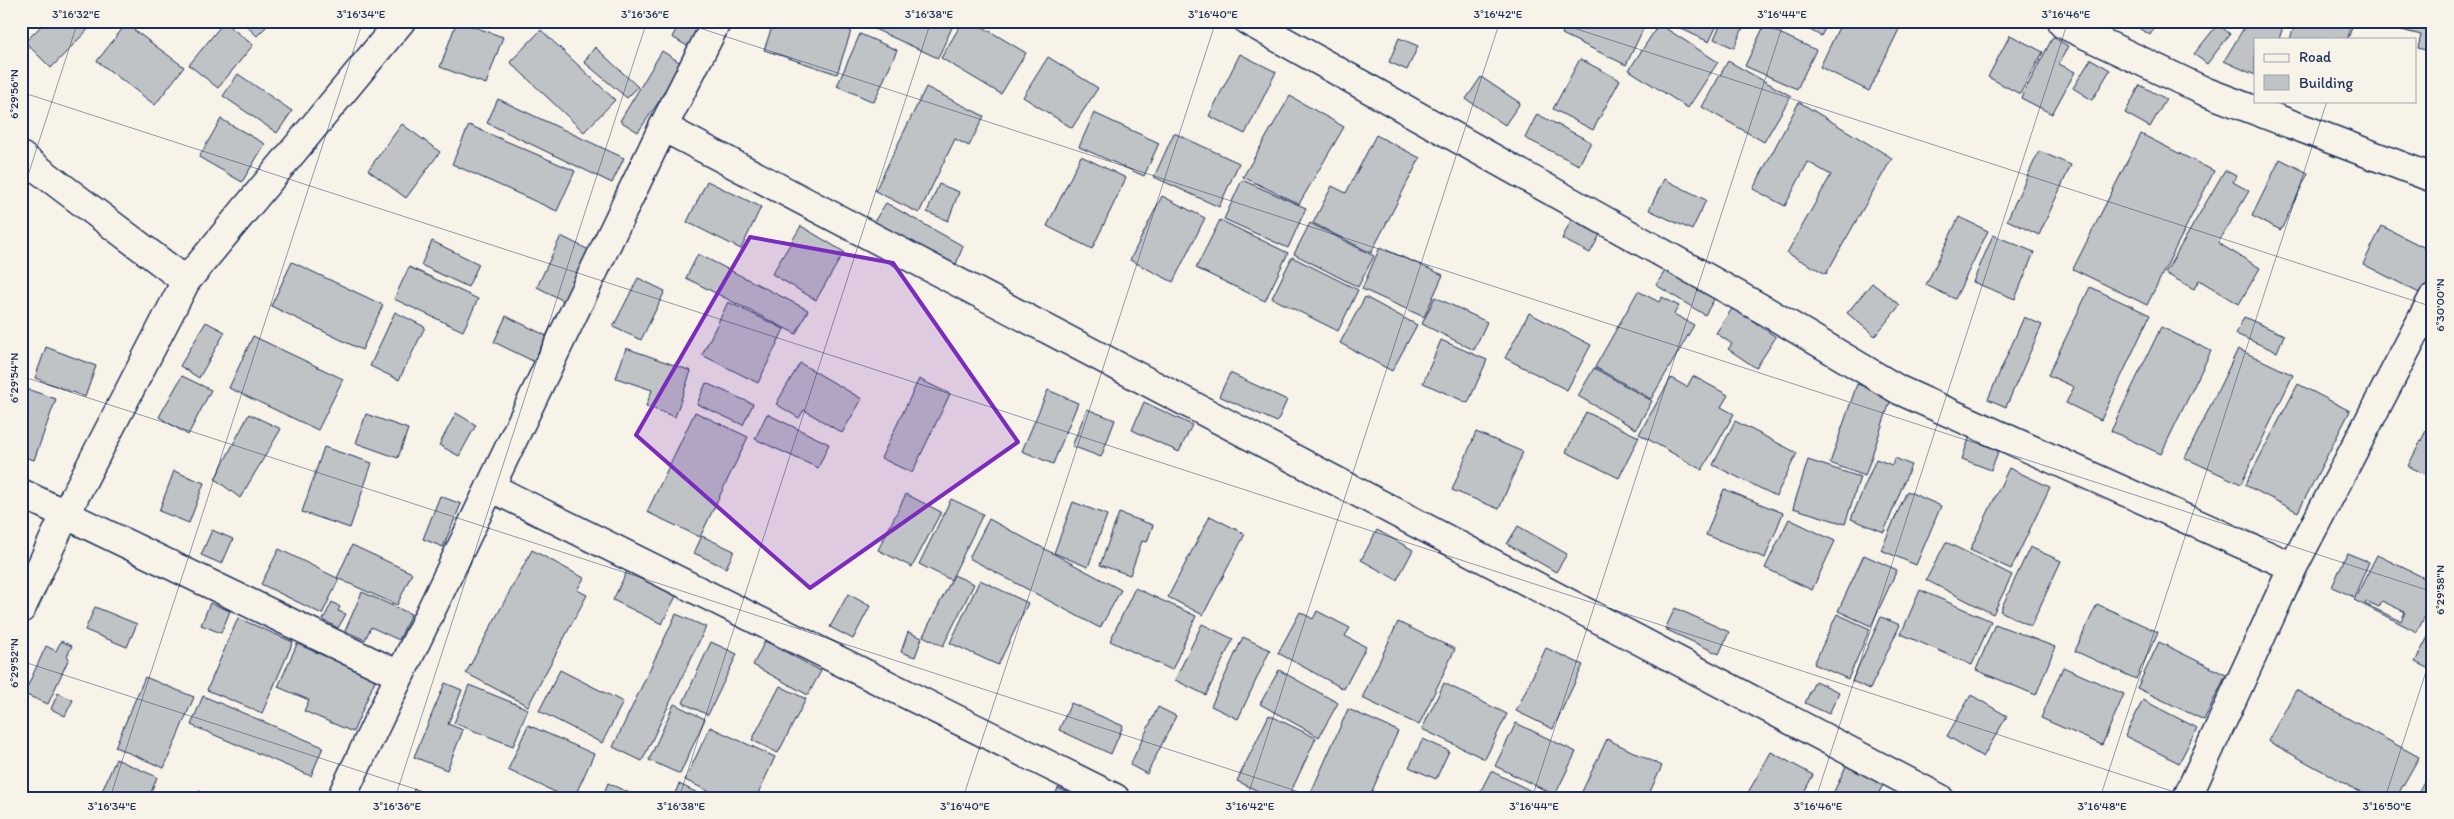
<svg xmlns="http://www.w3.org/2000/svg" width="2454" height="819" font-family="Itim,sans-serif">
  <rect width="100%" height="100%" fill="#f7f3e8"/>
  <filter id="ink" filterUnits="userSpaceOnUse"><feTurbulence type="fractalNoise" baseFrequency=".02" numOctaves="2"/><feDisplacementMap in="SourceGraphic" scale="10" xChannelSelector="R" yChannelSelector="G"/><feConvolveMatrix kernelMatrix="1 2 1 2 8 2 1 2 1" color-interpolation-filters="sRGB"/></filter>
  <g filter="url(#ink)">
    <path fill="#c0c3c5" stroke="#1b2f5e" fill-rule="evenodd" d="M46,21h50l-45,47 -26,-26z
      M241,21h31l-15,15z
      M457,21l46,16 -17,47 -46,-17z
      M681,21h31l-18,29 -22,-13z
      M774,21h47l30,10 -14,43 -73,-24z
      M873,21h82l-17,37 -68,-31z
      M963,21h10l53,32 -25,41 -60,-36z
      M1568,21h79l-21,44 -64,-31z
      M1665,21h54l-10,21z
      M1722,21h24l-12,27 -20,-9z
      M1793,21h36l-8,15z
      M1842,21h61l-34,70 -49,-24z
      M2141,21h18l-9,14 -13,-8z
      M2248,21h37l-6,18h-24v36l-31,-14z
      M2296,21h58l-6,18h-58z
      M2383,21h50v31l-15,-4 3,-13 -39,-10z
      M224,22l29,23 -35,43 -29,-23z
      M126,24l58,43 -29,38 -58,-44z
      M1659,24l59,38 -30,46 -59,-38z
      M2218,24l12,10 -23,30 -13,-10z
      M1764,26l52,24 -19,39 -52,-23z
      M541,30l74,70 -31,32 -74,-70z
      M860,34l37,16 -23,52 -37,-16z
      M2010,35l33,17 -23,42 -32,-17z
      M2053,37l15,9 -9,18 16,8 -23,42 -31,-16z
      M1399,38l19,8 -11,24 -18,-8z
      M595,47l43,40 -11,11 -43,-36z
      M662,51l22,14 -46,67 -18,-11z
      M1240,54l36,18 -31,62 -36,-18z
      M1048,57l50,31 -26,40 -49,-31z
      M1580,59l40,21 -27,50 -40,-21z
      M2091,59l19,11 -18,30 -19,-12z
      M1728,61l63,35 -27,46 -62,-35z
      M238,74l54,37 -15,22 -54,-37z
      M1481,77l39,26 -15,22 -39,-26z
      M2140,85l26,14 -16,28 -25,-14z
      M926,87l58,29 -15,30 -14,-7 -36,74 -44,-22z
      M1290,96l54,31 -45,77 -56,-27z
      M498,99l126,59 -12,25 -125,-60z
      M1799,102l93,56 -66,116 -39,-21 44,-78 -23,-13 -23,44 -32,-17z
      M1094,113l65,30 -15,33 -65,-29z
      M1537,114l54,28 -12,23 -54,-27z
      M221,119l44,25 -23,38 -43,-25z
      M402,124l38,28 -34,46 -38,-28z
      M469,125l106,46 -18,40 -105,-47z
      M1174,133l65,30 -20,44 -65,-30z
      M2141,134l73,37 -67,134 -74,-36z
      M1376,135l44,23 -49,95 -58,-30 19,-37 14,7z
      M2039,151l32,14 -32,70 -32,-15z
      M1081,156l45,22 -34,71 -45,-23z
      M2280,159l28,14 -27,57 -29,-14z
      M2225,170l11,6 -3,6 16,9 -31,52 42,25 -21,36 -40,-24 -5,9 -29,-16z
      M1664,179l42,21 -14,30 -43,-20z
      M1242,180l64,28 -18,40 -64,-29z
      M707,181l54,26 -20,42 -54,-27z
      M939,184l20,8 -11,29 -21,-9z
      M1162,196l43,22 -32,64 -43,-22z
      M886,203l77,43 -11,29 -84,-44z
      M1573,216l29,15 -12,22 -28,-14z
      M1959,217l29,14 -33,68 -29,-14z
      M1220,220l68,33 -23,48 -69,-33z
      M1310,223l64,33 -16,31 -64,-33z
      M801,226l43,26 -28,48 -44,-26z
      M2382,226l51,26v25l-10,18 -60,-31z
      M1993,235l41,17 -19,47 -42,-17z
      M561,236l30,15 -25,51 -29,-15z
      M432,241l47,23 -11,23 -47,-22z
      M1380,247l63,28 -19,42 -62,-28z
      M698,254l110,56 -12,24 -110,-56z
      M1292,257l66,33 -20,41 -66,-33z
      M292,262l91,43 -21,45 -91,-44z
      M1668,266l48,30 -11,19 -49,-30z
      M409,267l69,32 -15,32 -69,-32z
      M638,278l27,13 -24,49 -28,-13z
      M1872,283l28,22 -25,31 -28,-23z
      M2090,287l60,28 -49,105 -35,-17 8,-16 -26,-12z
      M1638,291l21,11 3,-5 17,9 -5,8 20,11 -43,74 -56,-32z
      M1365,297l52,28 -25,46 -52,-28z
      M1435,297l52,25 -13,28 -52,-26z
      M728,302l56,27 -26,54 -56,-28z
      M1733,307l43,30 -20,31 -28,-19 4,-5 -16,-11z
      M395,312l30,15 -26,53 -29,-14z
      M1529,313l62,32 -24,45 -62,-32z
      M506,316l47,23 -12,26 -47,-23z
      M2024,317l18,8 -36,82 -18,-8z
      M2244,317l40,18 -7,17 -41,-18z
      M206,322l19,10 -26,46 -19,-12z
      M2161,327l50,24 -50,103 -50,-23z
      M253,336l90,43 -25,51 -89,-42z
      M1441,340l46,20 -19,43 -45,-20z
      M46,347l50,19 -11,31 -50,-19z
      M626,348l65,23 -16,46 -29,-11 6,-16 -36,-12z
      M2238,349l55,26 -52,109 -56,-26z
      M800,363l62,36 -20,34 -38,-23 -5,8 -23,-14z
      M1594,368l58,33 -16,28 -58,-33z
      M1230,373l57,27 -10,22 -58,-26z
      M182,376l29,14 -23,45 -29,-18z
      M1693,376l35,19 -7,12 13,7 -32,56 -63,-36 32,-56 16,9z
      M919,379l31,15 -38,79 -31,-15z
      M706,383l47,21 -10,21 -46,-21z
      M1857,384l35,12 -27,80 -35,-13z
      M2298,384l52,27 -52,101 -53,-27z
      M21,387l35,12 -22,61 -13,-4z
      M1048,390l30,13 -25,61 -31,-13z
      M1144,402l48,23 -13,27 -47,-22z
      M1087,409l28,11 -14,37 -29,-11z
      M695,412l53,25 -48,100 -53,-25z
      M1586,412l53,25 -20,41 -53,-26z
      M456,413l20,12 -17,31 -20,-11z
      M249,414l32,15 -41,69 -25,-19z
      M366,414l42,15 -10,29 -42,-15z
      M767,414l62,30 -11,24 -63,-29z
      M1735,421l62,32 -21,43 -63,-31z
      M2430,423l3,2v53l-25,-12z
      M1476,432l47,20 -24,57 -47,-19z
      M1971,433l30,11 -10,26 -29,-11z
      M324,447l48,16 -22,65 -48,-16z
      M1895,458l16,7 -27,67 -33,-13 25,-60 16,6z
      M1808,460l52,17 -15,47 -52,-16z
      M2009,468l41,19 -39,82 -41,-19z
      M174,471l30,12 -15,40 -30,-12z
      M1724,489l59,24 -18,45 -59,-23z
      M1907,491l34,15 -25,59 -35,-15z
      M906,494l35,18 -29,55 -34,-17z
      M440,496l21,8 -18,43 -20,-8z
      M951,499l32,15 -32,66 -32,-16z
      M1073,502l34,13 -19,52 -34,-14z
      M1119,513l34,12 -6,17 -5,-1 -12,34 -30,-10z
      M1210,516l35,18 -42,81 -35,-18z
      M989,519l132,71 -21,38 -131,-70z
      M1789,519l46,22 -23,49 -47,-22z
      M1518,526l49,28 -11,18 -49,-28z
      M212,530l21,9 -11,25 -21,-9z
      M1377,530l36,20 -16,30 -36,-20z
      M702,536l32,15 -8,17 -32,-15z
      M1946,542l66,33 -19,39 -67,-34z
      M352,545l60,28 -15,32 -60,-27z
      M2030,547l31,14 -30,65 -31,-15z
      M279,549l60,30 -17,35 -61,-30z
      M532,550l52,28 -7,12 10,5 -59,111 -62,-33z
      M2347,553l22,9 -15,35 -22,-10z
      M1864,555l33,15 -26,56 -33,-15z
      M2377,555l56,27v18l-16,32 -63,-32zM2366,601l13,6 3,-6 23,11 -4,9 -36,-17z
      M627,571l49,25 -14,28 -49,-24z
      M954,575l20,9 -31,62 -20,-10z
      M980,580l48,23 -30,62 -48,-22z
      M1135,588l61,28 -24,54 -62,-29z
      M1920,590l71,31 -19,44 -71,-31z
      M362,592l49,22 -12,26 -28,-13 -6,13 -20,-9z
      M848,594l22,12 -17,33 -23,-12z
      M332,602l8,5 -2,4 8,3 -8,14 -15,-8z
      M210,603l20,8 -9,22 -20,-8z
      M2097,604l61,28 -22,47 -61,-28z
      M95,607l42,17 -10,23 -42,-17z
      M1675,608l54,24 -10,22 -54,-25z
      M1317,611l33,17 -5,8 21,11 -22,42 -66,-36 22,-41 13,7z
      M676,614l30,13 -64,134 -29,-14z
      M1837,614l33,15 -22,50 -34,-15z
      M1881,617l19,8 -30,64 -18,-8z
      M238,618l55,24 -31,71 -55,-23z
      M1398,622l57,27 -36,76 -57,-27z
      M1202,624l31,15 -27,56 -31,-15z
      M1995,624l60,23 -19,48 -60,-25z
      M2433,627v44l-18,-9z
      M908,632l14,6 -7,19 -14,-5z
      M1243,637l27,13 -32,69 -27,-13z
      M61,641l11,5 -5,10 2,2 -21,46 -24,-10 22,-48 10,5z
      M765,641l56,30 -13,24 -55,-30z
      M711,642l26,12 -29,61 -25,-12z
      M2159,642l67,33 -22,45 -67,-32z
      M297,644l79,34 -23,54 -49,-21 5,-11 -31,-13z
      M1546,648l37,17 -30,64 -37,-18z
      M2063,667l61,27 -22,51 -61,-27z
      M560,670l63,32 -21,41 -63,-32z
      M1279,670l59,33 -19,34 -59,-33z
      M145,677l49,20 -30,71 -49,-21z
      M1815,681l24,11 -10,22 -24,-11z
      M445,683l17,7 -14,34 15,6 -16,40 -33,-13z
      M1444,683l63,31 -22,45 -63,-30z
      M469,685l59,24 -15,37 -59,-23z
      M780,686l26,13 -28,54 -26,-13z
      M2296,690l123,67 -23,41h-25l-103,-57z
      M58,693l15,7 -8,16 -14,-7z
      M1971,695l36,21 -24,41 -36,-21z
      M203,696l120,51 -12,29 -120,-51z
      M2143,700l54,28 -18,35 -54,-27z
      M1071,703l52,23 -12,28 -52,-24z
      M674,704l31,15 -25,55 -31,-14z
      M1158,707l18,9 -29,58 -17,-9z
      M1348,709l50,22 -29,67h-57l-3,-1z
      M1269,715l47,23 -28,60h-15l-36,-17z
      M1516,723l60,29 -21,43 -60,-29z
      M528,725l66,29 -20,44h-6l-60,-28z
      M710,727l65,30 -19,41h-33l-38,-18z
      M1423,739l26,12 -13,28 -27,-12z
      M1607,739l55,27 -15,32h-68z
      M1771,752l42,23 -12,23h-56z
      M116,759l41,18 -8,21h-50z
      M1847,764l37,19 -8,15h-45z
      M1491,771l54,27h-68z
      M608,783l32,15h-38z
      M2423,783l10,5v10h-17z
      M679,784l29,14h-35z
      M1058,788l20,10h-24z
      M414,789l17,9h-20z
      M199,791l17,7h-20z"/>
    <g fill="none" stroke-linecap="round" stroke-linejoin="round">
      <g stroke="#1b2f5e" stroke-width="31">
        <path id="street" d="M1248,21l518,290 133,79 394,177
          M2063,24l141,67 229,87
          M663,127l1276,671
          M21,156l165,125
          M490,487l625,311
          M21,493l378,182
          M21,609l45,-96 120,-232 215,-260
          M341,798l322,-671 54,-106
          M2187,798l106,-231 140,-269"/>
      </g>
      <use href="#street" stroke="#f7f3e8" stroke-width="28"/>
    </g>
  </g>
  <path fill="#7b2cbf" fill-opacity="0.2" stroke="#7b2cbf" stroke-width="4" stroke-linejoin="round" d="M750,237l143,26 125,179 -208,146 -174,-153z"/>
  <path fill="none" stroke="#1b2f5e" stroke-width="1" stroke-opacity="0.45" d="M678,21l1755,571M1552,21l881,286M2427,21l6,2M2347,39l6,-18M21,92l2172,706M21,197l57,-176M21,376l1297,422M21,661l422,137M110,798l253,-777M395,798l252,-777M679,798l252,-777M963,798l253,-777M1247,798l253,-777M1532,798l252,-777M1816,798l252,-777M2100,798l227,-697M2385,798l48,-148"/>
  <rect width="2454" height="819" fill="none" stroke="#f7f3e8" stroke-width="55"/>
  <rect x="2254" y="38" width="162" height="65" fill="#f7f3e8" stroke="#9fa5b1"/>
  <rect x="2264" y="54" width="25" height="8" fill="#f7f3e8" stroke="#9fa5b1"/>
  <text x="2299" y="62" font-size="15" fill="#1b2f5e">Road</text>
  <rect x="2264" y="75" width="25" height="15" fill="#c0c3c5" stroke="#9fa5b1"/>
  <text x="2299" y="88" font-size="15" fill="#1b2f5e">Building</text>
  <rect x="28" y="28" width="2398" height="764" fill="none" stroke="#1b2f5e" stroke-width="2"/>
  <g font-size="12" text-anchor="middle" fill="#1b2f5e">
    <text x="76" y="18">3°16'32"E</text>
    <text x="361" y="18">3°16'34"E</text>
    <text x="645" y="18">3°16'36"E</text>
    <text x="929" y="18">3°16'38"E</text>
    <text x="1213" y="18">3°16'40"E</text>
    <text x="1498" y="18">3°16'42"E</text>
    <text x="1782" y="18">3°16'44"E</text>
    <text x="2066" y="18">3°16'46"E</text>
    <text transform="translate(14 94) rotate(-90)" y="4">6°29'56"N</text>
    <text transform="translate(2440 305) rotate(-90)" y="4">6°30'00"N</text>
    <text transform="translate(14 378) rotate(-90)" y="4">6°29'54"N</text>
    <text transform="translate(2440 590) rotate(-90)" y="4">6°29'58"N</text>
    <text transform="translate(14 663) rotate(-90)" y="4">6°29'52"N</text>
    <text x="112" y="810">3°16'34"E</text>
    <text x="397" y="810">3°16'36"E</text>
    <text x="681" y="810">3°16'38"E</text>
    <text x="965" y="810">3°16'40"E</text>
    <text x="1250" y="810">3°16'42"E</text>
    <text x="1534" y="810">3°16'44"E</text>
    <text x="1818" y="810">3°16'46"E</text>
    <text x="2102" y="810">3°16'48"E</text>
    <text x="2387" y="810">3°16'50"E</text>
  </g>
</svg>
